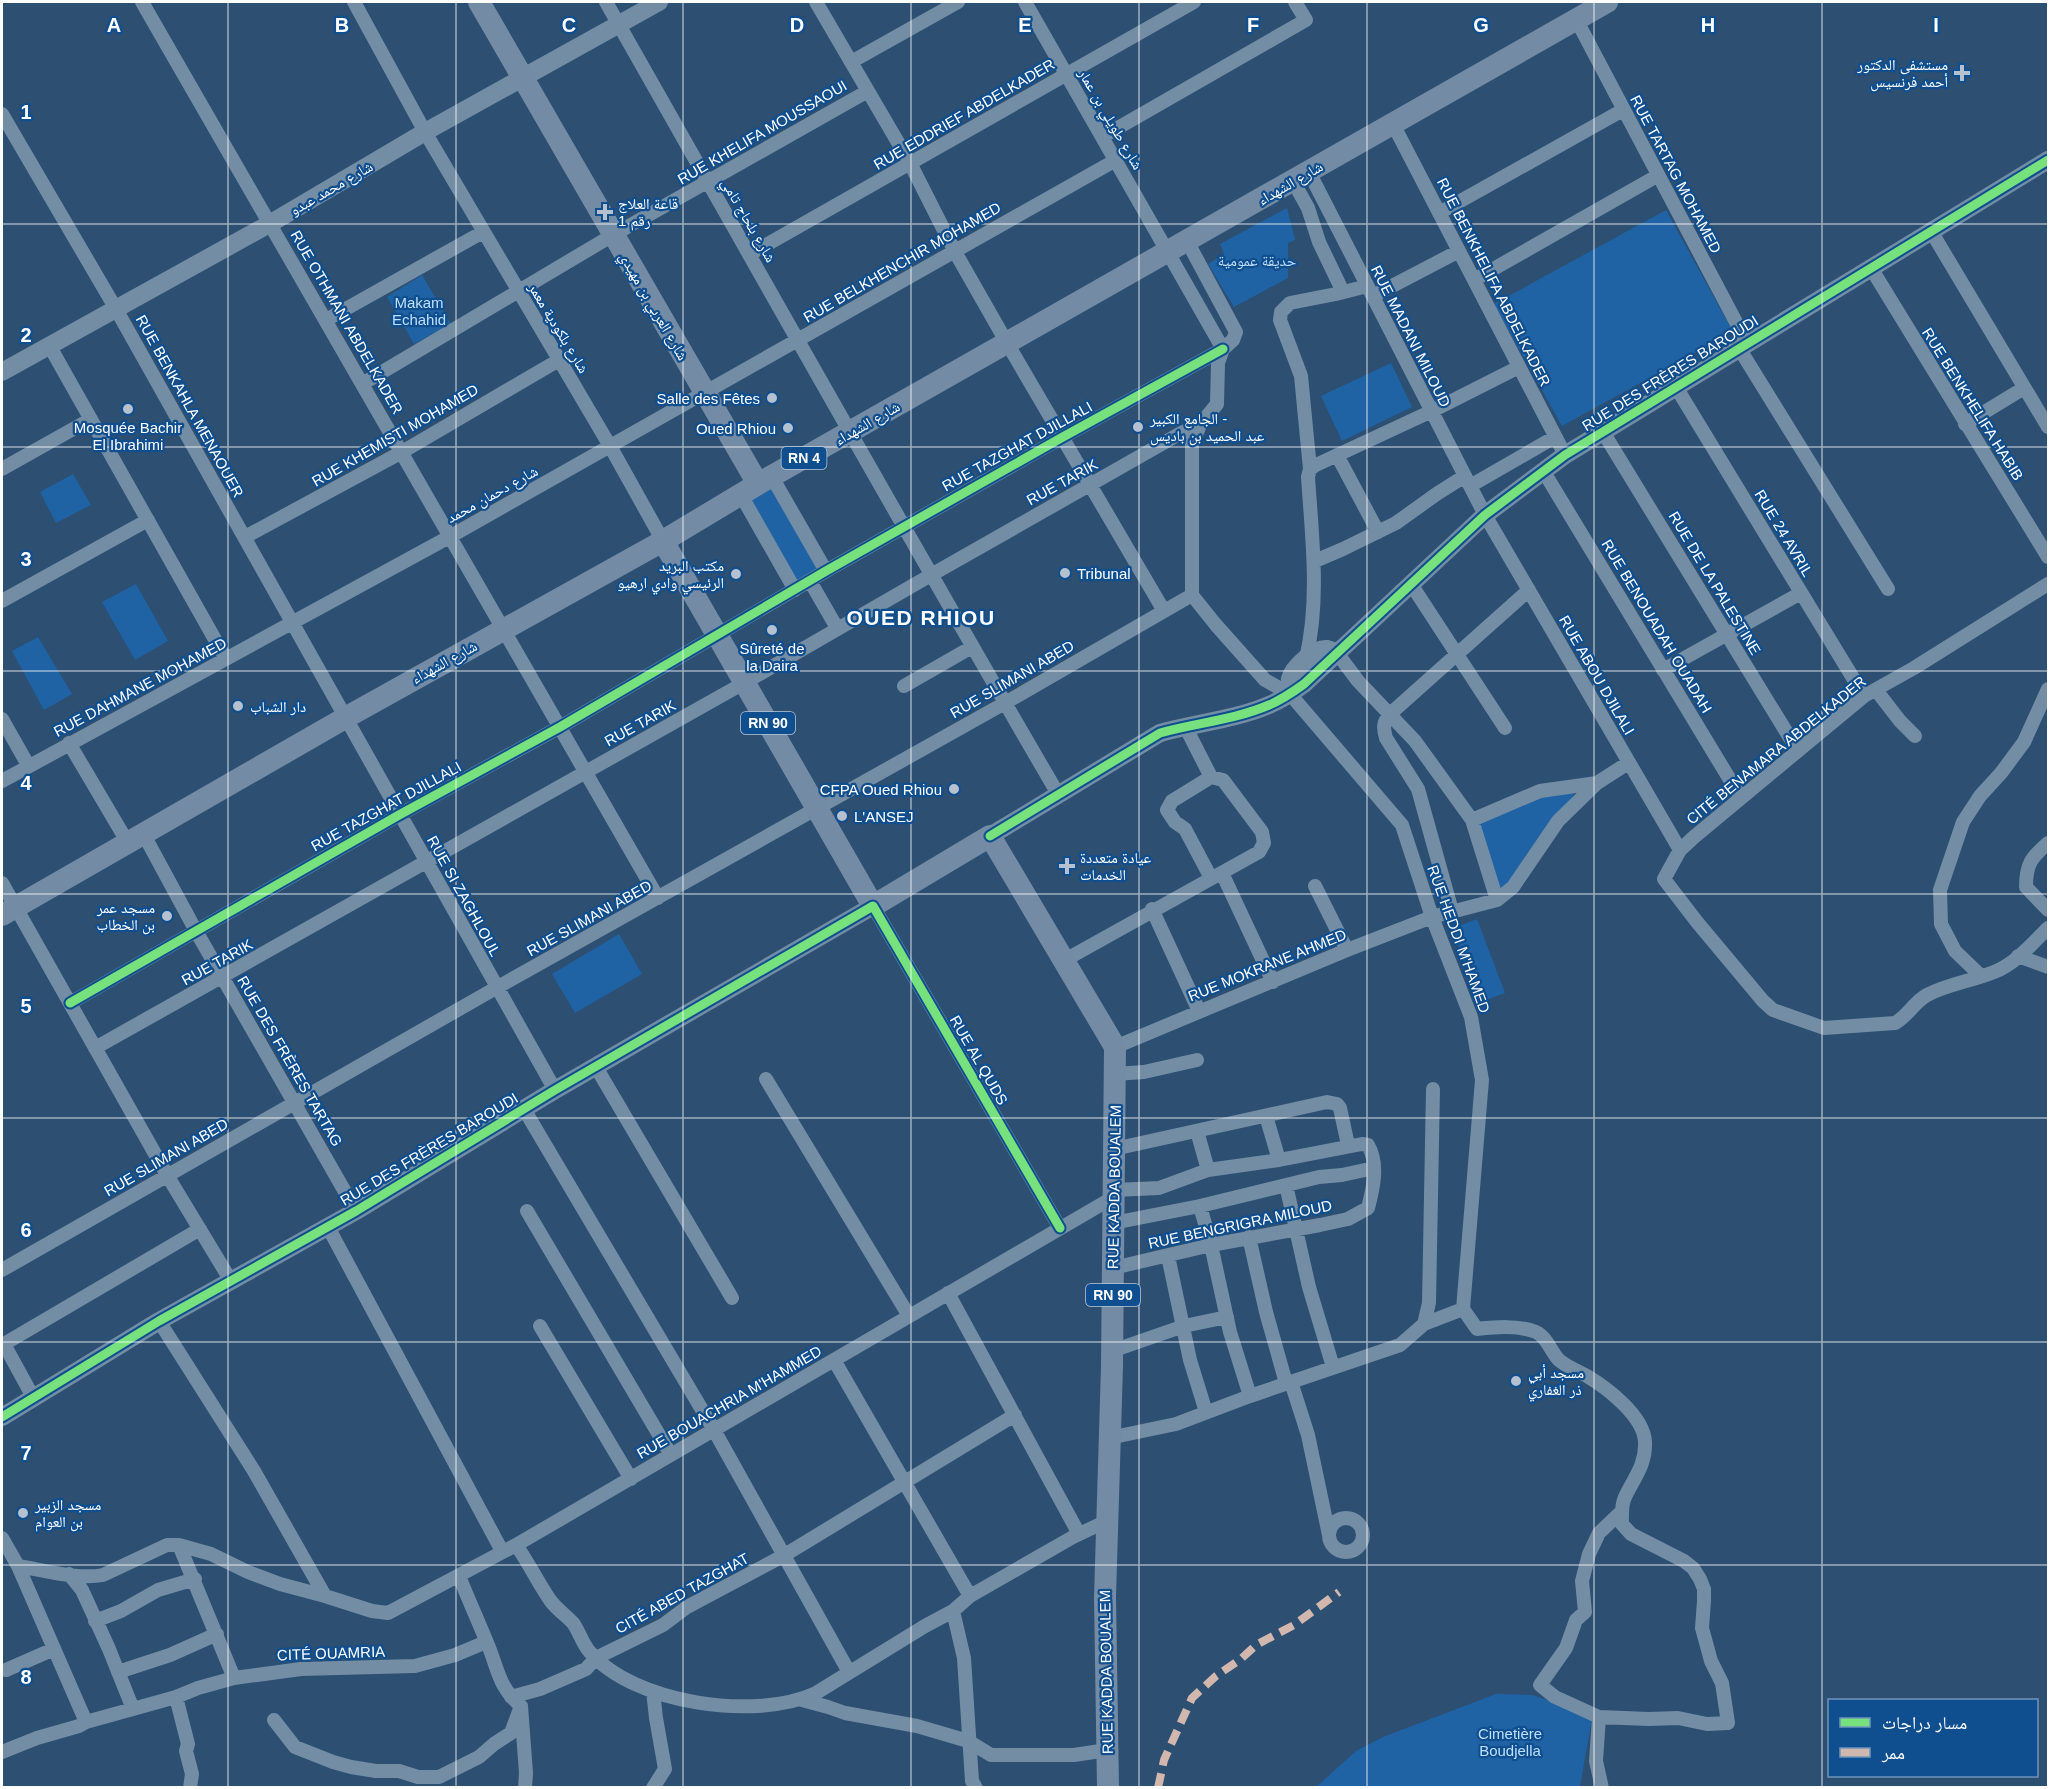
<svg xmlns="http://www.w3.org/2000/svg" width="2050" height="1789" font-family="Helvetica,'Noto Naskh Arabic',sans-serif">
  <rect width="100%" height="100%" fill="#2c4f72"/>
  <path fill="#2063a4" d="M1287,208l8,32 -7,3v35l-54,29 -26,-43 16,-10 -4,-10z
    M1666,210l67,122 -171,94 -68,-122z
    M422,275l29,49 -37,20 -27,-47z
    M1391,363l21,44 -70,34 -21,-45z
    M73,474l18,31 -35,18 -16,-31z
    M772,486l47,83 -22,12 -47,-82z
    M136,584l32,57 -33,19 -33,-58z
    M38,637l34,57 -28,16 -32,-59z
    M1574,790l-2,12 -59,79 -12,10 -24,-70 66,-26z
    M1477,919l28,74 -25,9 -28,-73z
    M619,934l23,40 -67,39 -23,-39z
    M1496,1694l36,1 25,8 35,15 -12,69 -265,1 41,-37 27,-14z"/>
  <g fill="none" stroke-linecap="round" stroke-linejoin="round">
    <path stroke="#738da5" stroke-width="14" d="M142,2l516,896
      M354,2l71,130 185,314 53,95
      M606,2c150,264 299,530 452,792
      M816,2l94,161 44,87 53,93 157,268
      M1025,2l198,347
      M1576,19l171,324
      M851,62l107,-60
      M2,114l114,195 439,781
      M1393,124l172,331
      M1102,137l204,-117 -11,-18
      M1309,172l176,343 195,335
      M1293,181l15,27 11,34 24,50
      M1439,213l184,-103
      M1931,231l117,196
      M1187,241l49,91 -3,8 -10,9 -5,14 -1,41 -17,21 -8,19v151l24,30 49,55 25,14 112,131 30,92 39,100 11,63 -19,229
      M750,254l444,-252
      M1871,268l177,289
      M1474,280l183,-104
      M1373,296l86,-45
      M326,320l157,-88
      M49,345l177,314
      M1739,348l149,241
      M362,384l251,-149 255,-144
      M1676,387l188,309
      M1965,424l59,-36
      M1603,432l195,319
      M1337,455l41,77
      M2,469l89,-50
      M1310,469l6,-4 116,-54 87,-44
      M1544,472l197,326
      M772,477l54,94
      M1470,486l85,-49
      M741,495l54,95
      M245,537l157,-85 157,-92
      M1315,561l28,-12 53,-26 42,-30 27,-17
      M810,581l27,47
      M1411,584l94,144
      M2048,584l-134,84 -50,28 -170,141 -14,13 -16,29 33,43 66,79 10,9 51,18 71,-5c13,-7 19,-21 32,-28 21,-11 45,-14 67,-23 21,-8 39,-29 54,-44
      M2,601l146,-81
      M1337,653l21,28 57,60 57,79 25,80
      M1306,659c14,-60 6,-121 2,-182l2,-8 -9,-93 -21,-56 1,-8 9,-9 46,-9 31,-8
      M1663,670l138,-77
      M904,686l68,-39
      M1876,690l24,31 15,15
      M2,719l26,46
      M1185,726l26,51
      M69,743l59,100
      M2,781l449,-245 665,-376
      M1472,820l68,-29 57,-8 31,-20
      M143,833l53,98 160,280
      M2048,843c-17,15 -22,21 -22,44l22,23
      M1222,873l51,109
      M2,883l165,292 64,106
      M1315,886l32,64
      M873,906l187,322
      M1152,909l47,102
      M1452,911l-34,-122 -32,-51c-3,-10 -3,-16 4,-24l139,-124
      M2018,956l30,11
      M1063,961l196,-109 5,-9 -2,-11 -39,-52 -12,-3 -39,24 -5,9 8,12 10,7 26,49
      M1981,976l-26,-25 -14,-27 -1,-34 23,-68 17,-26 21,-23 23,-31 24,-53
      M70,1003l329,-188 161,-88 266,-156 235,-133 162,-89
      M1115,1047l232,-97 85,-33 65,-17 16,-13 45,-66 39,-38
      M95,1048l649,-365 187,-108 250,-142 19,-8
      M596,1067l136,231
      M1115,1074l29,-2 53,-12
      M766,1079l143,237
      M524,1109l190,321 135,242
      M1266,1116l13,44
      M1197,1131l11,39
      M1114,1149l213,-47 10,2 3,4 8,37
      M1286,1185l23,102 24,80
      M1200,1206l11,39 19,87 20,64
      M527,1211l144,244
      M1113,1223l87,-17 119,-29 23,-2 32,-7
      M328,1227l174,324
      M1249,1237l17,75 20,71
      M1168,1256l22,104 16,52
      M1113,1268l98,-23 109,-20 28,-6 20,-11c5,-19 11,-44 0,-63l-6,-1 -83,16 -71,10 -49,18 -44,2
      M2,1270l494,-282 509,-285 187,-108
      M948,1293l131,241
      M1463,1309l14,20c20,-2 40,-4 59,3 11,5 15,20 23,28 8,7 19,11 28,16 20,12 57,40 58,66 1,23 -11,36 -20,55 -4,8 -3,18 -3,27l9,10 53,27 9,7 7,11 4,10v12l-2,27 9,33 11,22 6,40 -21,1 -29,-6 -29,1 -50,-2
      M159,1321l95,150 71,125 47,15 16,2 128,-68 598,-348
      M1424,1324l39,-15
      M540,1326l91,153
      M1112,1351l72,-25 43,-9
      M834,1360l136,236
      M1291,1382l17,53 21,100
      M33,1397l-29,-53 196,-115
      M1109,1438l67,-14 74,-28 150,-51 24,-21 5,-21 4,-214
      M1329 1535a17 17 0 1 1 34 0a17 17 0 1 1-34 0Z
      M2,1538l16,28 68,156
      M179,1545l55,133
      M516,1545c13,18 22,38 34,55 6,9 16,15 23,23 6,8 9,20 16,28 44,53 167,70 227,42l109,-67 28,-15 17,-15 103,-59 34,-16
      M18,1566c26,4 60,14 85,9l64,-30h12l32,9 37,18 32,12 45,12
      M69,1574l13,16 27,59 24,60
      M459,1576c10,25 21,49 31,74 9,24 10,38 31,56l5,67 -1,15
      M953,1611l11,47 8,123 4,7
      M95,1621l26,-10 37,-21 37,-11
      M6,1670l48,-21
      M118,1672l52,-17 47,-21
      M653,1691l3,27 9,51 -12,19
      M176,1697l12,47 -2,7 6,23 -2,14
      M511,1697l29,-8 46,-20 10,-11 67,-33 24,-18 96,-51 232,-141
      M802,1700l26,7 17,6 72,13 51,15 23,14h83l33,-5
      M274,1720l21,27 38,15 18,5 25,4h23l19,6h21l40,-20 15,-13 17,-11 10,-27
      M2,1752l35,-14 42,-12 7,-4 90,-25 22,-9 36,-10 67,-9 114,-3 40,-11 31,-13
      M1602,1788l-6,-27 3,-44 -44,-20 -15,-12 26,-37 10,-28 9,-8 -3,-31 7,-27 10,-21 22,-21"/>
    <path stroke="#738da5" stroke-width="18" d="M2,372l269,-149 154,-91 234,-130
      M1290,694c0,-4 -1,-10 0,-15 3,-12 24,-31 37,-30 4,1 7,2 10,4
      M990,836l170,-103c35,-10 74,-13 109,-28 12,-5 24,-13 35,-21l181,-169 80,-60 483,-295
      M2,1417l157,-96 197,-110 199,-121 318,-184"/>
    <path stroke="#738ba5" stroke-width="22" d="M479,2l279,482
      M663,541l210,365 117,-70 125,211 -3,319 -7,231 3,191
      M2,915l343,-197 318,-177 95,-57 849,-482"/>
    <path stroke="#d1b7ad" stroke-width="8" stroke-dasharray="15 8" stroke-linecap="butt" d="M1158,1788l6,-28 28,-62 24,-22 25,-17 15,-14 38,-20 45,-33"/>
    <g stroke="#0f4e8f" stroke-width="13">
      <path id="cycleway" d="M990,836l170,-103c35,-10 74,-13 109,-28 12,-5 24,-13 35,-21l181,-169 80,-60 483,-295
        M70,1003l329,-188 161,-88 266,-156 235,-133 162,-89
        M2,1417l157,-96 197,-110 199,-121 318,-184 187,322"/>
    </g>
    <use href="#cycleway" stroke="#77e17e" stroke-width="9"/>
  </g>
  <path fill="none" stroke="#fff" stroke-width="1.5" stroke-opacity="0.55" d="M228,2v1786M456,2v1786M683,2v1786M911,2v1786M1139,2v1786M1367,2v1786M1594,2v1786M1822,2v1786M2,224h2046M2,447h2046M2,671h2046M2,894h2046M2,1118h2046M2,1342h2046M2,1565h2046"/>
  <g fill="#b5c1ce" stroke="#0f4e8f" stroke-width="2">
    <path d="M1959 64h6v6h6v6h-6v6h-6v-6h-6v-6h6z"/>
    <path d="M602 203h6v6h6v6h-6v6h-6v-6h-6v-6h6z"/>
    <circle cx="772" cy="398" r="6"/>
    <circle cx="128" cy="409" r="6"/>
    <circle cx="1138" cy="427" r="6"/>
    <circle cx="788" cy="428" r="6"/>
    <circle cx="1065" cy="573" r="6"/>
    <circle cx="736" cy="574" r="6"/>
    <circle cx="772" cy="630" r="6"/>
    <circle cx="238" cy="706" r="6"/>
    <circle cx="954" cy="789" r="6"/>
    <circle cx="842" cy="816" r="6"/>
    <path d="M1064 857h6v6h6v6h-6v6h-6v-6h-6v-6h6z"/>
    <circle cx="167" cy="916" r="6"/>
    <circle cx="1516" cy="1381" r="6"/>
    <circle cx="23" cy="1513" r="6"/>
  </g>
  <g text-anchor="middle" dominant-baseline="central" stroke-width="4.5" stroke-linejoin="round" paint-order="stroke">
    <g fill="#0f4e8f" stroke="#b7cadd" stroke-width="1.5">
      <rect x="781.5" y="447" width="45" height="22" rx="4.5"/>
      <rect x="741" y="712" width="54" height="22" rx="4.5"/>
      <rect x="1086" y="1284" width="54" height="22" rx="4.5"/>
    </g>
    <g font-size="14" font-weight="bold" fill="#fff">
      <text x="804" y="458">RN 4</text>
      <text x="768" y="723">RN 90</text>
      <text x="1113" y="1295">RN 90</text>
    </g>
    <g font-size="15" fill="#fff" stroke="#0f4e8f" text-anchor="start">
      <text x="1948" y="64" text-anchor="end">مستشفى الدكتور<tspan x="1948" dy="17">أحمد فرنسيس</tspan></text>
      <text x="618" y="203">قاعة العلاج<tspan x="618" dy="17">رقم 1</tspan></text>
      <text x="760" y="398" text-anchor="end">Salle des Fêtes</text>
      <text x="1150" y="418">الجامع الكبير -<tspan x="1150" dy="17">عبد الحميد بن باديس</tspan></text>
      <text x="128" y="427" text-anchor="middle">Mosquée Bachir<tspan x="128" dy="17">El Ibrahimi</tspan></text>
      <text x="776" y="428" text-anchor="end">Oued Rhiou</text>
      <text x="724" y="565" text-anchor="end">مكتب البريد<tspan x="724" dy="17">الرئيسي وادي ارهيو</tspan></text>
      <text x="1077" y="573">Tribunal</text>
      <text x="772" y="648" text-anchor="middle">Sûreté de<tspan x="772" dy="17">la Daira</tspan></text>
      <text x="250" y="706">دار الشباب</text>
      <text x="942" y="789" text-anchor="end">CFPA Oued Rhiou</text>
      <text x="854" y="816">L'ANSEJ</text>
      <text x="1080" y="857">عيادة متعددة<tspan x="1080" dy="17">الخدمات</tspan></text>
      <text x="155" y="907" text-anchor="end">مسجد عمر<tspan x="155" dy="17">بن الخطاب</tspan></text>
      <text x="1528" y="1372">مسجد أبي<tspan x="1528" dy="17">ذر الغفاري</tspan></text>
      <text x="35" y="1504">مسجد الزبير<tspan x="35" dy="17">بن العوام</tspan></text>
    </g>
    <g font-size="15" fill="#fff" stroke="#0f4e8f">
      <text transform="translate(964 114) rotate(-30)">RUE EDDRIEF ABDELKADER</text>
      <text transform="translate(1111 119) rotate(60)">شارع طويلي بن عمار</text>
      <text transform="translate(762 132) rotate(-30)">RUE KHELIFA MOUSSAOUI</text>
      <text transform="translate(1676 174) rotate(62)">RUE TARTAG MOHAMED</text>
      <text transform="translate(1290 183) rotate(-30)">شارع الشهداء</text>
      <text transform="translate(331 188) rotate(-30)">شارع محمد عبدو</text>
      <text transform="translate(749 220) rotate(60)">شارع بلحاج تامي</text>
      <text transform="translate(902 262) rotate(-30)">RUE BELKHENCHIR MOHAMED</text>
      <text transform="translate(1494 282) rotate(63)">RUE BENKHELIFA ABDELKADER</text>
      <text transform="translate(654 306) rotate(60)">شارع العربي بن مهيدي</text>
      <text transform="translate(347 322) rotate(60)">RUE OTHMANI ABDELKADER</text>
      <text transform="translate(559 328) rotate(59)">شارع بلكودية معمر</text>
      <text transform="translate(1411 336) rotate(63)">RUE MADANI MILOUD</text>
      <text transform="translate(1670 373) rotate(-32)">RUE DES FRÈRES BAROUDI</text>
      <text transform="translate(1973 404) rotate(58)">RUE BENKHELIFA HABIB</text>
      <text transform="translate(190 406) rotate(61)">RUE BENKAHLA MENAOUER</text>
      <text transform="translate(867 423) rotate(-30)">شارع الشهداء</text>
      <text transform="translate(395 435) rotate(-30)">RUE KHEMISTI MOHAMED</text>
      <text transform="translate(1017 446) rotate(-29)">RUE TAZGHAT DJILLALI</text>
      <text transform="translate(1062 482) rotate(-29)">RUE TARIK</text>
      <text transform="translate(492 494) rotate(-29)">شارع دحمان محمد</text>
      <text transform="translate(1784 533) rotate(59)">RUE 24 AVRIL</text>
      <text transform="translate(1715 583) rotate(59)">RUE DE LA PALESTINE</text>
      <text transform="translate(1657 626) rotate(59)">RUE BENOUADAH OUADAH</text>
      <text transform="translate(444 662) rotate(-29)">شارع الشهداء</text>
      <text transform="translate(1597 675) rotate(60)">RUE ABOU DJILALI</text>
      <text transform="translate(1012 679) rotate(-30)">RUE SLIMANI ABED</text>
      <text transform="translate(140 687) rotate(-28)">RUE DAHMANE MOHAMED</text>
      <text transform="translate(640 723) rotate(-29)">RUE TARIK</text>
      <text transform="translate(1776 750) rotate(-39)">CITÉ BENAMARA ABDELKADER</text>
      <text transform="translate(386 806) rotate(-29)">RUE TAZGHAT DJILLALI</text>
      <text transform="translate(464 896) rotate(61)">RUE SI ZAGHLOUL</text>
      <text transform="translate(589 918) rotate(-29)">RUE SLIMANI ABED</text>
      <text transform="translate(1459 939) rotate(70)">RUE HEDDI M'HAMED</text>
      <text transform="translate(217 962) rotate(-29)">RUE TARIK</text>
      <text transform="translate(1267 965) rotate(-22)">RUE MOKRANE AHMED</text>
      <text transform="translate(979 1060) rotate(60)">RUE AL QUDS</text>
      <text transform="translate(290 1061) rotate(60)">RUE DES FRÈRES TARTAG</text>
      <text transform="translate(429 1149) rotate(-31)">RUE DES FRÈRES BAROUDI</text>
      <text transform="translate(166 1157) rotate(-30)">RUE SLIMANI ABED</text>
      <text transform="translate(1114 1187) rotate(-89)">RUE KADDA BOUALEM</text>
      <text transform="translate(1240 1224) rotate(-12)">RUE BENGRIGRA MILOUD</text>
      <text transform="translate(729 1402) rotate(-30)">RUE BOUACHRIA M'HAMMED</text>
      <text transform="translate(682 1593) rotate(-29)">CITÉ ABED TAZGHAT</text>
      <text transform="translate(331 1653) rotate(-2)">CITÉ OUAMRIA</text>
      <text transform="translate(1106 1672) rotate(-91)">RUE KADDA BOUALEM</text>
    </g>
    <g font-size="15" fill="#bfdffe" stroke="#0f4e8f">
      <text x="1257" y="260">حديقة عمومية</text>
      <text x="419" y="302">Makam<tspan x="419" dy="17">Echahid</tspan></text>
      <text x="1510" y="1733">Cimetière<tspan x="1510" dy="17">Boudjella</tspan></text>
    </g>
    <g font-size="21" font-weight="bold" letter-spacing="1.5" fill="#fff" stroke="#0f4e8f">
      <text x="921" y="617">OUED RHIOU</text>
    </g>
  </g>
  <g font-size="20" text-anchor="middle" font-weight="bold" fill="#fff" stroke="#0f4e8f" stroke-width="4.5" stroke-linejoin="round" paint-order="stroke">
    <text x="114" y="32">A</text>
    <text x="342" y="32">B</text>
    <text x="569" y="32">C</text>
    <text x="797" y="32">D</text>
    <text x="1025" y="32">E</text>
    <text x="1253" y="32">F</text>
    <text x="1481" y="32">G</text>
    <text x="1708" y="32">H</text>
    <text x="1936" y="32">I</text>
    <text x="26" y="119">1</text>
    <text x="26" y="342">2</text>
    <text x="26" y="566">3</text>
    <text x="26" y="790">4</text>
    <text x="26" y="1013">5</text>
    <text x="26" y="1237">6</text>
    <text x="26" y="1460">7</text>
    <text x="26" y="1684">8</text>
  </g>
  <rect width="2050" height="1789" fill="none" stroke="#ffffff" stroke-width="6"/>
  <rect x="1828" y="1699" width="210" height="78" fill="#0f4e8f" stroke="#6f95bc" stroke-width="1.5"/>
  <rect x="1840" y="1718" width="30" height="9" fill="#77e17e" stroke="#6f95bc" stroke-width="1.5"/>
  <text x="1882" y="1729" font-size="18" fill="#ffffff">مسار دراجات</text>
  <rect x="1840" y="1748" width="30" height="9" fill="#d1b7ad" stroke="#6f95bc" stroke-width="1.5"/>
  <text x="1882" y="1759" font-size="18" fill="#ffffff">ممر</text>
</svg>
